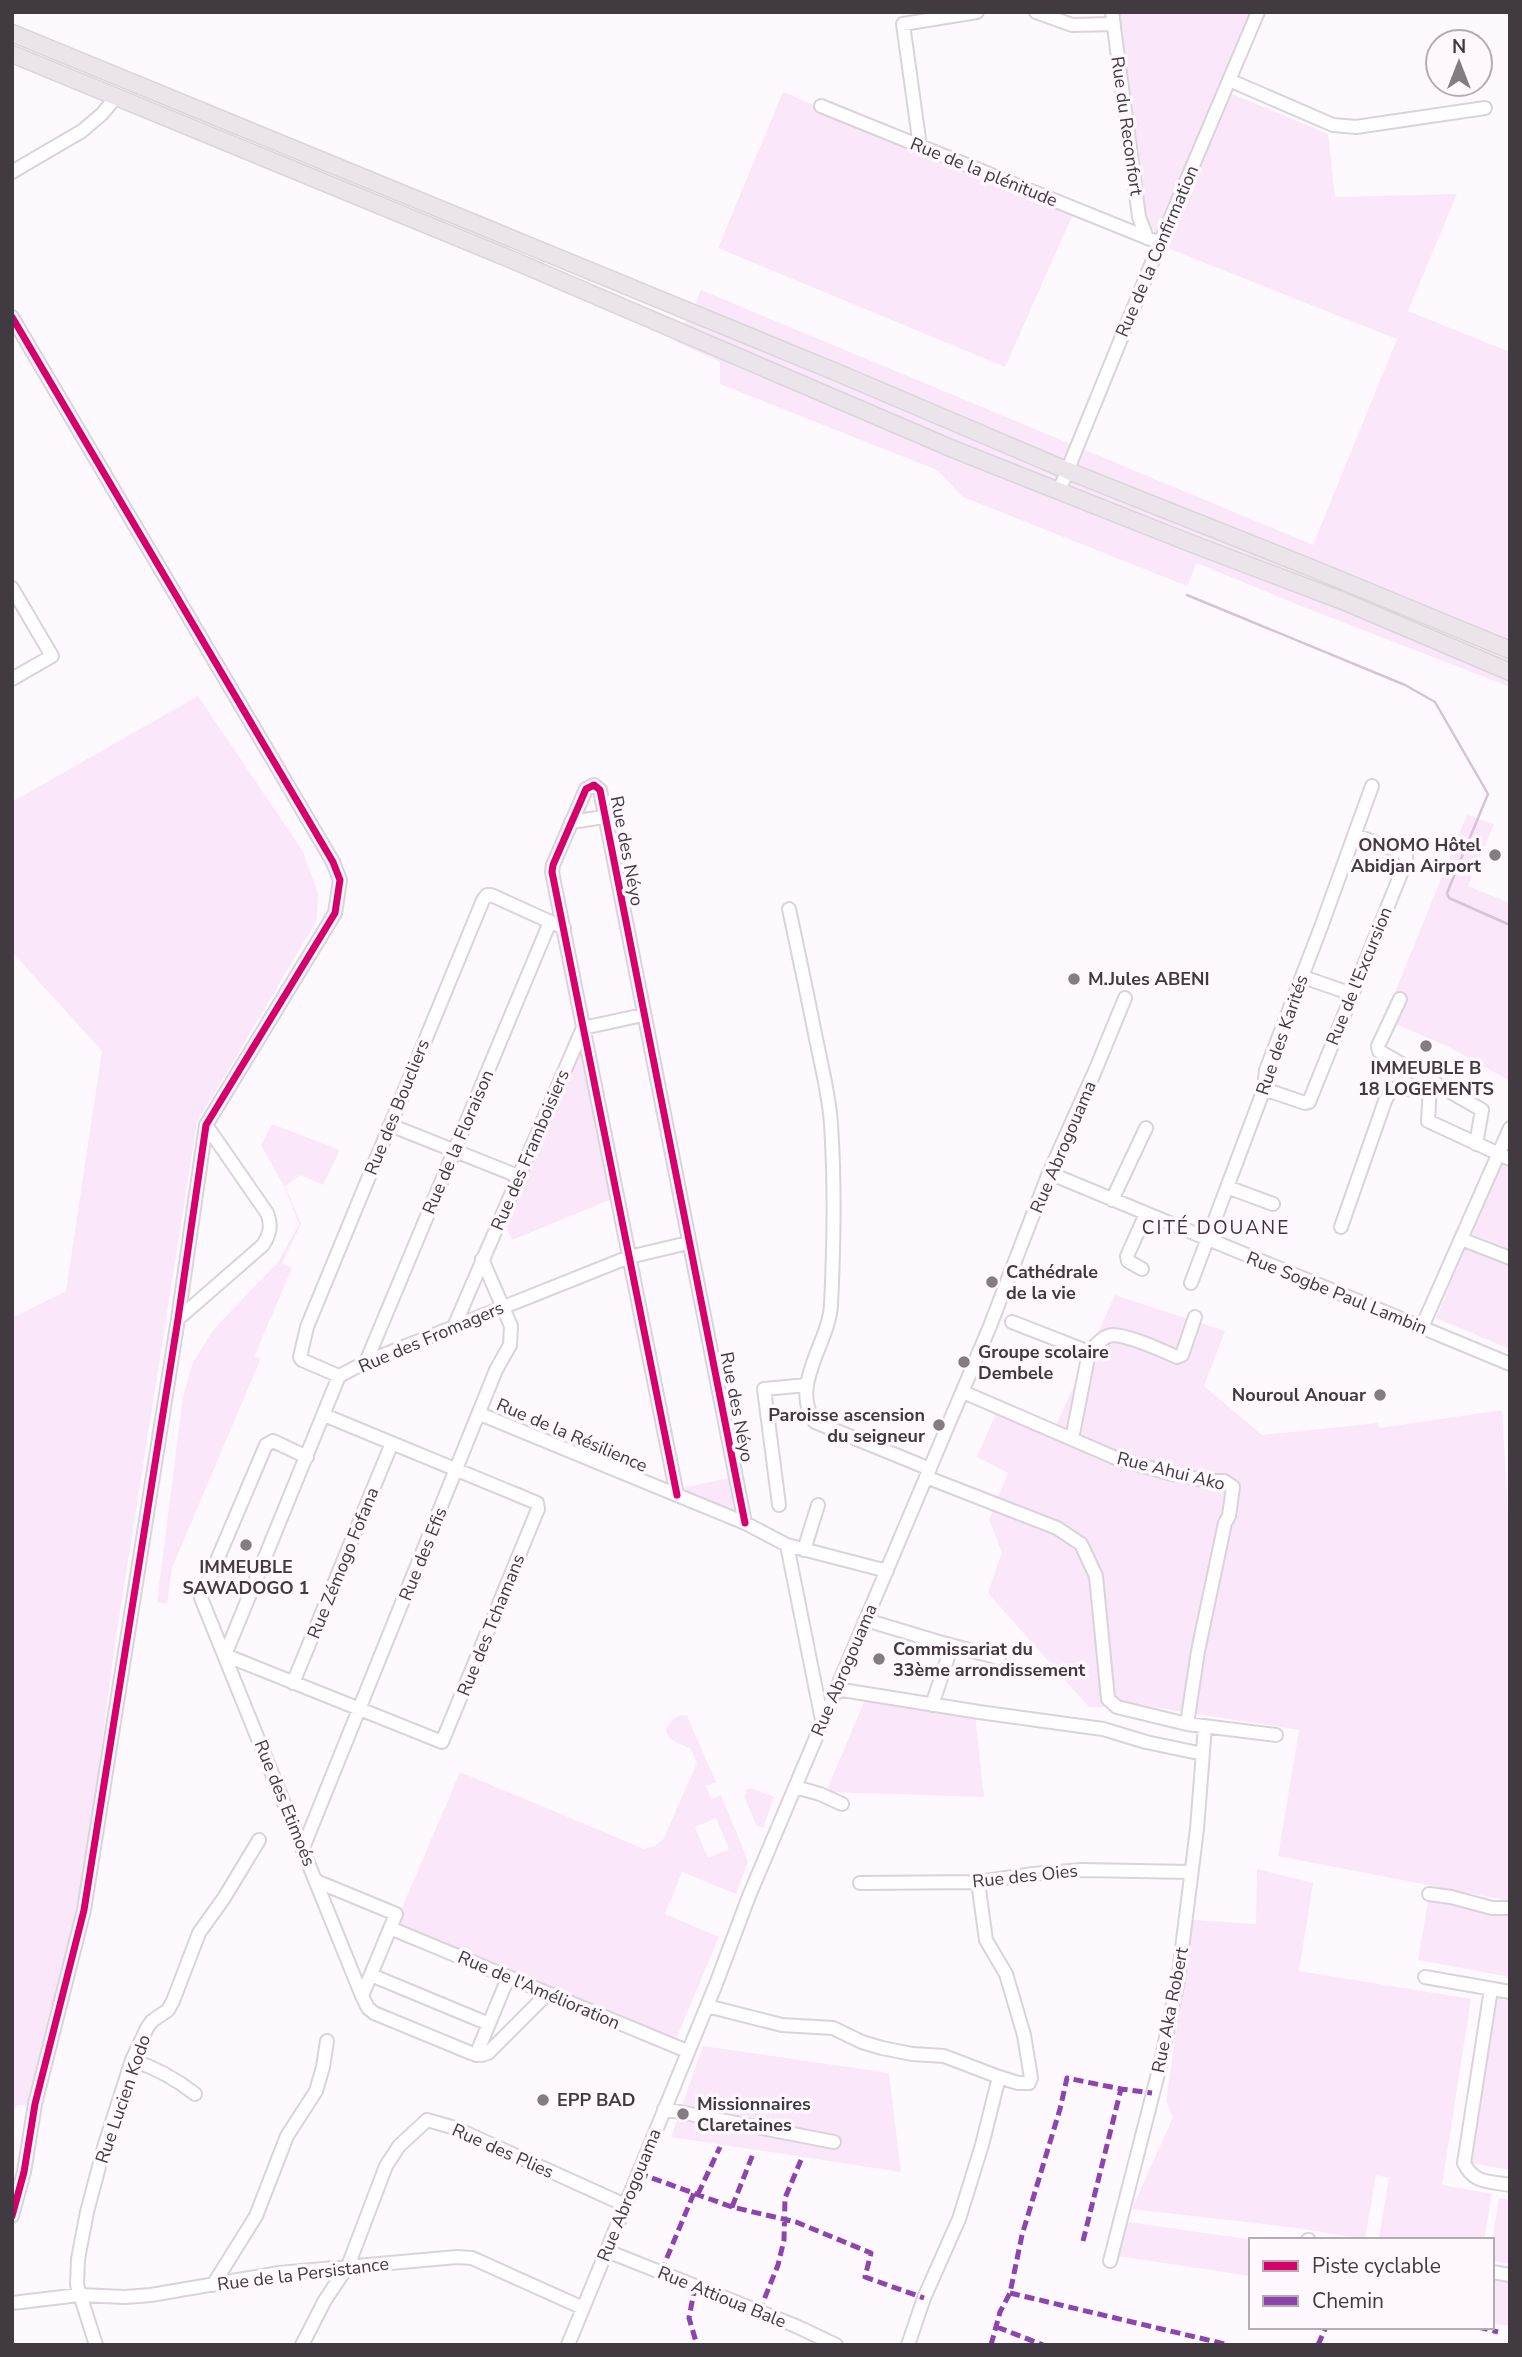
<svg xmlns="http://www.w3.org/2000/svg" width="1522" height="2357" font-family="'Nunito Sans',sans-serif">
  <rect width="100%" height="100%" fill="#fef9fe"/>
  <path fill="#fae7f9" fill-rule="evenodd" d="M1115,12h138l-95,221 -11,-7 -4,-10z
    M783,92l290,122 -68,153 -287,-119z
    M1232,94l96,40 7,63 122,-3 -49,117 102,41v335l-214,-83 -99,-41 -10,23 -224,-89 -26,-27 -217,-86v-22l-46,-21 22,-38 5,-13 612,255 84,-206 -232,-92z
    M198,696l104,154 16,43 -1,27 -120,202 -82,522 -30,228 -57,233h-10l-6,5v-792l54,-27 36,-240 -90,-99v-150z
    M1467,815l27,9 -26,62 42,17v178l-61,-34 -65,-28z
    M581,1038l31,161 -100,41 -8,-18z
    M272,1124l68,26 -17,35 -22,-10 -16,11 16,38 -19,39 10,5 -38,89 7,1 -89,210 -5,36 -10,-2 26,-205 10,-35 21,-33 65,-68 20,-37 -15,-38 -23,-41z
    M1502,1161l8,4v84l-38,-15z
    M1466,1247l44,18v84l-74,-31z
    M1115,1295l110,36 -21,55 58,49 116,-12 1,5 123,-18 8,136v355l-232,-45 21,-126 -153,-24 -57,1 -101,-114 14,-41 -13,-32 19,-47 -31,-16 19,-44 57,19z
    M729,1478l6,35 -51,-20 -2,-5z
    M865,1700l110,15 9,82 -158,-5z
    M679,1715l8,1 29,66 -10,4 5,13 10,-4 27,66 -12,33 -54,-22 -17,42 54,23 -43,102 -280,-117 64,-150 184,77 11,-3 9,-8 33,-75 -7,-15c-20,-8 -36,-15 -11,-33zM716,1818l13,31 -21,9 -13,-31z
    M750,1788l24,9 -11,31 -7,-3 -12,-30 3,-1 -2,-4z
    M1257,1869l56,14 -14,88 172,28 -29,186 50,9 -8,46 -105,-2 10,-60 -13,-3 -11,64 -68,-11 -165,-19 41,-92 -7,-16 27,-181 63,4z
    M1428,1901l82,16v60l-92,-17z
    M1494,1998l16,3v169l-39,-7z
    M703,2046l186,27 12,99 -230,-35z
    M1499,2198l11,2v64l-18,-3v-19z
    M1128,2222l126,18h-3v36l-134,-20z
    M1492,2280l18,3v43l-18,-3z"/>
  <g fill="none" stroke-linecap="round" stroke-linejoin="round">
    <path stroke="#d8c2d8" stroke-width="2.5" d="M1187,595l218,90 30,17 53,92 -41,99 2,5 61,27"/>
    <g stroke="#d9d4d9" stroke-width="16">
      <path id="minor" d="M1036,12l36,13 42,-1
        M1112,12l27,205 8,21
        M1229,80l104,45 23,2 129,-19
        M821,106l339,137
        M920,146l-17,-122 74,-12
        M12,172l70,-41 20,-17 14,-17
        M12,317l321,545 7,18 -5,33 -129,212 -28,194 -94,591 -49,194 -11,68 -12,44
        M1059,491l101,-248 98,-231
        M12,588l40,68 -40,23
        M571,822l33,-5
        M789,909c9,42 18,84 26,125 6,30 14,60 16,90 4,60 3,121 0,181 -2,38 -42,81 -16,117l115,47
        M1303,977l49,17
        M1400,999l-22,47 1,5 103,59 -6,34
        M1430,1085l-2,36 82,38
        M1264,1089l41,14 4,-1 97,-241v-5l-5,-4 -46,-17
        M390,1125l128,51
        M1049,1173l461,191
        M1227,1187l46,17
        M1112,1200l34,-72
        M1341,1227l44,-126 6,-11 6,-2 32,3
        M1461,1239l49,19
        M1142,1269l-14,-8 -1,-5 19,-42
        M1191,1283l73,-194 2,-19 55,-143 51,-141
        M178,1319l85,-74c7,-11 9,-20 4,-32l-61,-88
        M1012,1322l77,30 -17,87
        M1422,1327l88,-199
        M453,1329l130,-301 60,-13
        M1089,1352c6,-6 14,-16 23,-17 17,0 49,15 65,22l5,-2 13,-38
        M366,1362l184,-440
        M339,1376l-37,-16 -2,-3 7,-30 176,-427 4,-5h4l73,33
        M963,1392l155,67 54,15 37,7h15l9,6 -4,29 -4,7 -27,128 -11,73
        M480,1414l265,109 42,22 100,26
        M324,1415l213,88 1,6 -96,233 -217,-87 114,-279 27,-14 263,-105 59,-14
        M307,1457l-34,-16 -7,4 -65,153 161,398 6,12 6,5 97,40 11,2 6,-2 59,-59
        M926,1477l131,51 24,16 15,32 12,123 9,8 70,17 89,11
        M677,1495l-125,-623 1,-7 33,-76 8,-4 6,5 145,733
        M779,1505l-15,-116 43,-4
        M787,1545l35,175
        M804,1550l14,-45
        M866,1620l73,22 11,9 -18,54
        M943,1643l56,15
        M293,1683l99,-240
        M836,1689l143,23 124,17 43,13 57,12
        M795,1787l25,7 22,10
        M303,1848l193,-478 14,-25 1,-19 -29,-67
        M316,1881l80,33 -34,82
        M860,1883l118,-1 55,-8 49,-4 109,2
        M1429,1894l22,3 41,11h18
        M390,1928l297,123
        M371,1975l118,49
        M1425,1977l85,15
        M1491,1989l-27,174c10,21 25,18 46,22
        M707,2006l75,19 51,3 29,14 20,6 30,6 32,2 55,21
        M476,2055l32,-77
        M132,2060c24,8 43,18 63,34
        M664,2109l170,33
        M1308,2240h1
        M607,2251l189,75 40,19
        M1110,2261l51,-199 17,-82 19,-151 8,-103
        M1492,2272l18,3
        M213,2285l43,-69 31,-80 29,-45 7,-24 4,-26
        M12,2303l67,-8 46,2 26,-2 128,-22 178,-16 15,1 111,50
        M96,2345l-19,-60 1,-26 9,-47 18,-68 27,-84 15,-32 5,-7 16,-11 5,-9 26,-68 25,-35 35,-58
        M302,2345l23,-45 23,-34 38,-100 13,-20 28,-26 28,8 170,77
        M568,2345l148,-361 33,-88 241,-570 59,-153 46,-102 30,-73
        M908,2345l16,-47 35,-79 23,-74 17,-68 19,6h11l2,-5 -7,-43 -18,-61 -20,-34 -8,-58"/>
    </g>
    <g stroke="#d9d5d9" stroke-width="19">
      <path id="major" d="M12,33l824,339 230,98 243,97 201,83
        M12,54l498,205 443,190 237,94 153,58 167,71"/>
    </g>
    <use href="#minor" stroke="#fffeff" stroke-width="12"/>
    <use href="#major" stroke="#ebe5eb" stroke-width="16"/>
    <path stroke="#8e44ad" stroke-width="5" stroke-dasharray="10 5" stroke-linecap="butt" d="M638,2173l94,34 64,15 75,31 -6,24 59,21
      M698,2194l22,-47
      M732,2207l21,-53
      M1083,2241l38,-152
      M661,2272l33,-79
      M695,2286l-6,32 8,27
      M1010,2293l219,52
      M759,2312l19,-47 6,-25 1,-42 16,-38
      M997,2327l46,18
      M1478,2327l20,5
      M991,2345l9,-33 10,-19 12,-58 38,-126 7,-31 54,11 31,4
      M1318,2345l8,-18"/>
    <g stroke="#fff8ff" stroke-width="11">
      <path id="cycleway" d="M12,317l321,545 7,18 -5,33 -129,212 -28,194 -94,591 -49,194 -11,68 -12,44
        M677,1495l-125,-623 1,-7 33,-76 8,-4 6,5 145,733"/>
    </g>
    <use href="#cycleway" stroke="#d6006c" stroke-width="7"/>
  </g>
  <g fill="#837d83" stroke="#fff8ff" stroke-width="2.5">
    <circle cx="1495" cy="855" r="7"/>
    <circle cx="1074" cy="979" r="7"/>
    <circle cx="1426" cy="1046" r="7"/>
    <circle cx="992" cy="1282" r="7"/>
    <circle cx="964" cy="1362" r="7"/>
    <circle cx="1380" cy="1395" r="7"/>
    <circle cx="939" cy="1425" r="7"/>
    <circle cx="246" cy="1545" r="7"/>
    <circle cx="879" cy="1659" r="7"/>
    <circle cx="543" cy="2100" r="7"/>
    <circle cx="683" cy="2114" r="7"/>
  </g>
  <g text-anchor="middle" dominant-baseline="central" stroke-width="7" stroke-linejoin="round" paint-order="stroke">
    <g font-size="18" fill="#413a41" stroke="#fff8ff">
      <text transform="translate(1127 126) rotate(82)">Rue du Reconfort</text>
      <text transform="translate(984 172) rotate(22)">Rue de la plénitude</text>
      <text transform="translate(1157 251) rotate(-67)">Rue de la Confirmation</text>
      <text transform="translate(627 851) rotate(79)">Rue des Néyo</text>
      <text transform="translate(1359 976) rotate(-68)">Rue de l'Excursion</text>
      <text transform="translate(1282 1035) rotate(-71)">Rue des Karités</text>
      <text transform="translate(397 1107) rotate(-68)">Rue des Boucliers</text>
      <text transform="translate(458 1142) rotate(-67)">Rue de la Floraison</text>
      <text transform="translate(1063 1147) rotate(-67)">Rue Abrogouama</text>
      <text transform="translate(530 1150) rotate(-67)">Rue des Framboisiers</text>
      <text transform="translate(1337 1293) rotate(22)">Rue Sogbe Paul Lambin</text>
      <text transform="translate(431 1337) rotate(-23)">Rue des Fromagers</text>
      <text transform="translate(737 1407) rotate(79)">Rue des Néyo</text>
      <text transform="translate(572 1435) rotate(23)">Rue de la Résilience</text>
      <text transform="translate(1171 1471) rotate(14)">Rue Ahui Ako</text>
      <text transform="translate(423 1554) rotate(-68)">Rue des Efis</text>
      <text transform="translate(343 1563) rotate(-68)">Rue Zémogo Fofana</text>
      <text transform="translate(491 1625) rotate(-68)">Rue des Tchamans</text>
      <text transform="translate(844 1670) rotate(-67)">Rue Abrogouama</text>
      <text transform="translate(285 1803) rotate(68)">Rue des Etimoés</text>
      <text transform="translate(1025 1876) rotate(-6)">Rue des Oies</text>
      <text transform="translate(539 1990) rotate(23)">Rue de l'Amélioration</text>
      <text transform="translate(1170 2010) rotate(-79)">Rue Aka Robert</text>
      <text transform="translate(123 2099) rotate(-71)">Rue Lucien Kodo</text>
      <text transform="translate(503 2151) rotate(24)">Rue des Plies</text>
      <text transform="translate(629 2195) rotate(-68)">Rue Abrogouama</text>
      <text transform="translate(303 2274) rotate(-7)">Rue de la Persistance</text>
      <text transform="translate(722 2297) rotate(22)">Rue Attioua Bale</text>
    </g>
    <g font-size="18" font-weight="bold" fill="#413a41" stroke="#fff8ff" text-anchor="start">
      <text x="1481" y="845" text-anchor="end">ONOMO Hôtel<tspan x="1481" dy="21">Abidjan Airport</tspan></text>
      <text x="1088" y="979">M.Jules ABENI</text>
      <text x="1426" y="1068" text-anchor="middle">IMMEUBLE B<tspan x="1426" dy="21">18 LOGEMENTS</tspan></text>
      <text x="1006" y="1272">Cathédrale<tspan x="1006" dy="21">de la vie</tspan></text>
      <text x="978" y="1352">Groupe scolaire<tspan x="978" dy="21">Dembele</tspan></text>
      <text x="1366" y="1395" text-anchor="end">Nouroul Anouar</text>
      <text x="925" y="1415" text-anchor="end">Paroisse ascension<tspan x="925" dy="21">du seigneur</tspan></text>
      <text x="246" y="1567" text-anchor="middle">IMMEUBLE<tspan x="246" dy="21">SAWADOGO 1</tspan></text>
      <text x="893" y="1649">Commissariat du<tspan x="893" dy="21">33ème arrondissement</tspan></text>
      <text x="557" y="2100">EPP BAD</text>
      <text x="697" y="2104">Missionnaires<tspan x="697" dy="21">Claretaines</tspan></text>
    </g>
    <g font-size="19" letter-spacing="2" fill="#3f313f" stroke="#fff8ff">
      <text x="1216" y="1228">CITÉ DOUANE</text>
    </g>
  </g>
  <rect width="1522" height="2357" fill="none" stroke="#413a41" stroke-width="28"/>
  <rect x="1249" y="2238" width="245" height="91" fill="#fff8ff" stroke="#b3acb3" stroke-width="2"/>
  <rect x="1263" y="2261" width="35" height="10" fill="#d6006c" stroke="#b3acb3" stroke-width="2"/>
  <text x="1312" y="2273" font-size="21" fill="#413a41">Piste cyclable</text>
  <rect x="1263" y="2296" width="35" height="10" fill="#8e44ad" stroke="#b3acb3" stroke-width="2"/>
  <text x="1312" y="2308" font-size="21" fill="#413a41">Chemin</text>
  <g transform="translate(1459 63)"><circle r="33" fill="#fff8ff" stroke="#b3acb3" stroke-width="2"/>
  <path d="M0-5L12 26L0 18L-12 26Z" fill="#837d83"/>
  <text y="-10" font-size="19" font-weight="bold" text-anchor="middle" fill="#413a41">N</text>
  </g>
</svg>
